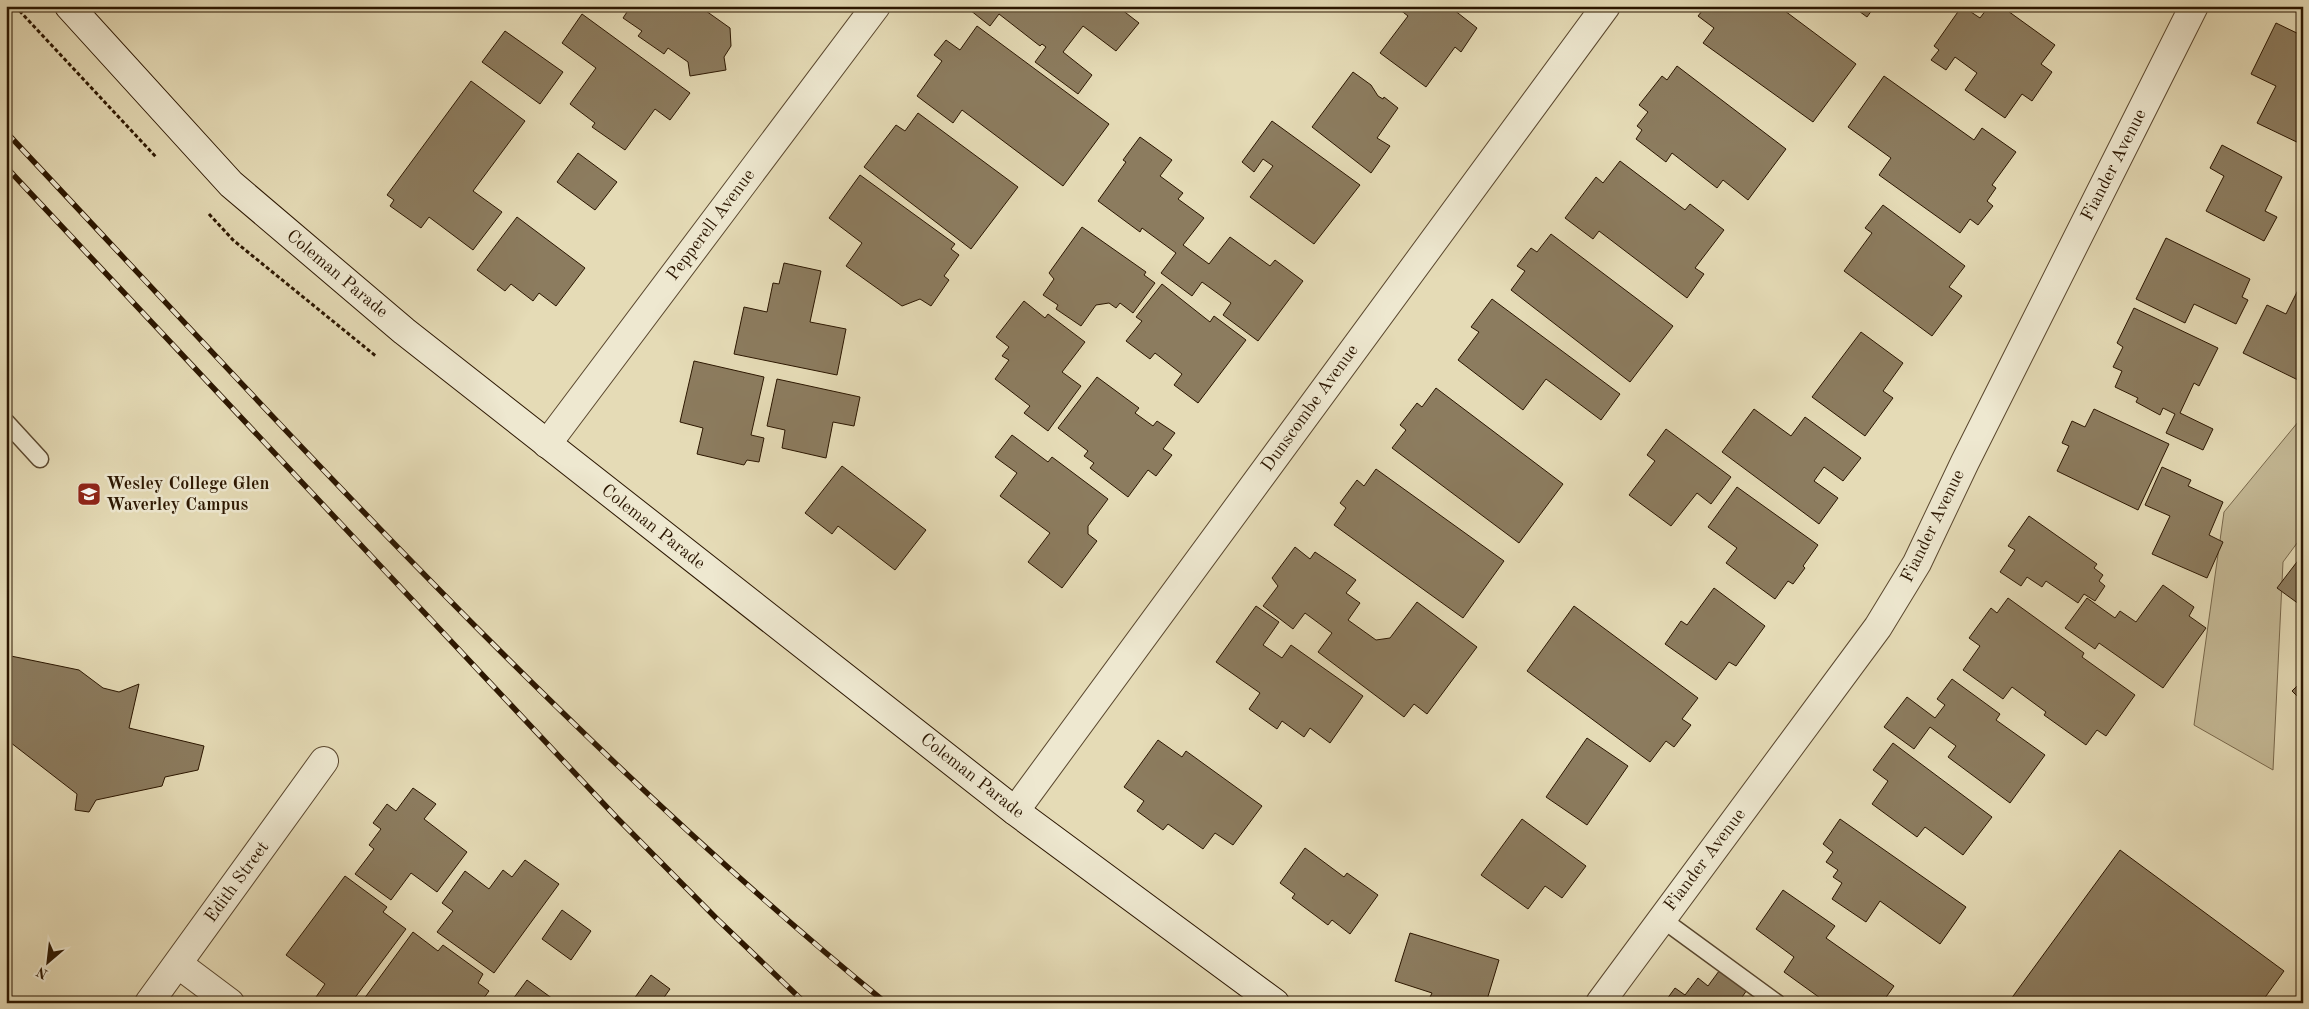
<svg xmlns="http://www.w3.org/2000/svg" width="2309" height="1009" font-family="'Old Standard TT',serif">
  <rect width="100%" height="100%" fill="#e5dbb6"/>
  <filter id="stains"><feTurbulence type="fractalNoise" baseFrequency=".004" numOctaves="4"/><feColorMatrix values="0 0 0 0 .2 0 0 0 0 .09 0 0 0 0 .02 0 0 0 .5 -.17"/></filter>
  <radialGradient id="worn" r=".72"><stop offset=".6" stop-color="#630" stop-opacity="0"/><stop offset="1" stop-color="#630" stop-opacity=".3"/></radialGradient>
  <path fill="#c5ba97" stroke="#78684c" d="M2303,416v119l-20,27 -10,208 -79,-45 30,-213z"/>
  <path fill="#8c7c5f" stroke="#2b1600" d="M631,6h68l31,22 1,18 -7,11 2,13 -36,6 -2,-14 -20,-14 -4,6 -26,-18 4,-5 -19,-13z
    M965,6h30l7,5 3,-5h112l22,17 -23,28 -33,-25 -20,26 29,23 -14,19 -43,-32 11,-15 -4,-3 -2,2 -41,-32 -9,12z
    M1395,6h54l28,22 -16,24 -6,-5 -29,40 -46,-34 28,-37z
    M1706,6h76l-1,2 75,56 -43,58 -110,-79 11,-15 -16,-12z
    M1852,6h23l-8,11z
    M1962,6l18,12 9,-12h12l54,39 -14,19 11,8 -20,29 -10,-7 -17,24 -40,-28 12,-17 -22,-16 -9,13 -15,-10 8,-10 -5,-4z
    M582,14l108,79 -20,27 -15,-11 -30,41 -33,-23 3,-4 -25,-19 26,-36 -34,-25z
    M2276,23l27,13v109l-46,-22 19,-37 -25,-12z
    M977,26l132,98 -46,62 -101,-76 -9,13 -36,-27 25,-35 -8,-6 12,-15 14,10z
    M505,31l58,41 -23,32 -58,-42z
    M1677,66l109,83 -38,51 -25,-20 -6,8 -45,-35 -6,9 -30,-23 6,-9 -5,-4 11,-14 -9,-7 23,-29 5,4z
    M1353,72l18,13 7,11 5,3 1,-2 14,11 -21,30 13,8 -19,27 -59,-46z
    M1884,76l90,64 8,-12 34,24 -24,33 4,3 -9,13 6,5 -15,19 -8,-6 -10,14 -81,-58 12,-17 -43,-31z
    M471,81l54,40 -52,70 29,21 -29,38 -44,-33 -8,11 -31,-22 4,-6 -7,-5z
    M918,113l100,74 -47,62 -107,-82 32,-42 9,6z
    M1272,121l88,64 -46,59 -64,-47 23,-31 -10,-7 -9,13 -12,-10z
    M1140,137l32,23 -12,16 23,17 -5,6 26,19 -21,27 26,19 21,-27 40,29 5,-6 28,21 -45,60 -35,-26 8,-12 -29,-21 -10,14 -31,-23 15,-20 -34,-25 -2,4 -42,-31 28,-39 -3,-2z
    M2222,145l60,32 -17,34 12,6 -13,24 -58,-30 18,-35 -14,-8z
    M578,153l39,29 -22,28 -38,-28z
    M1620,161l65,49 5,-6 34,26 -29,38 9,6 -17,24 -88,-67 -6,8 -28,-21 31,-41 7,6z
    M860,175l95,69 -4,5 8,6 -15,21 5,4 -18,26 -11,-7 -18,7 -56,-40 16,-23 -33,-25z
    M1883,205l82,61 -16,21 13,9 -30,40 -88,-65 28,-38 -7,-5z
    M517,217l68,51 -29,38 -17,-13 -6,8 -22,-17 -6,7 -28,-21z
    M1082,227l64,45 -2,3 11,8 -22,30 -13,-10 -4,5 -7,-5 -13,2 -15,21 -25,-17 2,-4 -15,-10 11,-16 -5,-6z
    M1551,234l122,92 -43,56 -119,-92 14,-19 -8,-5 14,-18 6,4z
    M2166,238l84,41 -8,18 6,3 -12,24 -42,-20 -9,19 -49,-24z
    M784,263l37,8 -11,51 36,7 -9,46 -103,-21 10,-47 23,5 6,-29 6,1z
    M2303,280v91l-5,9 -55,-27 24,-48 19,9z
    M1162,284l48,38 4,-6 32,24 -48,63 -24,-18 8,-11 -27,-21 -5,6 -24,-18 16,-20 -6,-4z
    M1492,299l128,95 -19,26 -55,-41 -23,31 -65,-50 21,-28 -8,-5z
    M1024,301l21,17 3,-4 37,28 -23,30 19,14 -33,45 -24,-18 6,-7 -35,-27 14,-19 -7,-4 7,-9 -13,-10z
    M2134,308l84,40 -19,38 -5,-3 -14,30 33,16 -10,21 -37,-17 9,-19 -12,-6 -3,7 -24,-13 2,-4 -23,-11 7,-16 -9,-4 10,-20 -6,-4z
    M1861,332l42,31 -20,28 10,7 -28,38 -53,-39z
    M694,361l70,16 -13,58 13,3 -5,24 -12,-2 -3,5 -47,-11 6,-26 -23,-6z
    M1097,377l42,31 -4,5 18,13 4,-5 18,12 -12,16 9,6 -16,21 -8,-6 -20,27 -38,-29 4,-5 -10,-7 4,-5 -30,-23z
    M777,379l83,18 -6,29 -21,-4 -7,36 -44,-10 3,-18 -18,-4z
    M1436,388l127,96 -44,59 -127,-95 14,-18 -6,-5 17,-22 5,4z
    M1754,409l37,27 14,-19 56,41 -18,23 -19,-14 -10,14 24,17 -19,26 -97,-72z
    M2094,409l75,35 -31,66 -81,-39 12,-25 -7,-3 10,-22 13,6z
    M1666,429l65,48 -20,27 -14,-11 -26,33 -42,-31 26,-34 -8,-6z
    M1012,435l36,27 4,-5 56,42 -20,27v8l9,7 -35,47 -34,-26 22,-29 -50,-37 17,-23 -22,-16z
    M842,466l84,64 -31,40 -57,-44 -6,8 -27,-21z
    M2162,467l29,13 -3,6 35,16 -14,33 14,7 -16,36 -55,-24 18,-38 -25,-11z
    M1376,469l128,92 -41,57 -129,-93 12,-17 -6,-5 17,-23 7,6z
    M1737,487l81,58 -15,21 2,2 -12,16 -5,-3 -13,18 -49,-36 11,-15 -29,-21z
    M2029,516l68,48 -3,4 9,7 -4,6 6,5 -10,15 -11,-7 -6,9 -32,-22 -4,6 -15,-10 -6,9 -21,-14 15,-22 -7,-4z
    M1295,547l15,12 5,-7 41,28 -10,13 14,10 -12,17 28,20 14,-2 27,-36 60,45 -50,67 -13,-10 -10,13 -86,-65 14,-19 -27,-20 -12,16 -30,-23 15,-20 -6,-8z
    M2303,554v53l-26,-19z
    M2163,585l31,22 -5,9 17,12 -43,60 -64,-45 -4,6 -30,-21 22,-30 28,20 5,-7 16,11z
    M1714,588l51,38 -29,40 -7,-4 -13,18 -51,-36 16,-23 6,4z
    M2008,598l76,55 -2,4 53,38 -29,41 -9,-6 -11,15 -42,-30 2,-3 -34,-25 -9,12 -40,-29 17,-24 -11,-8 22,-30 6,5z
    M1256,606l23,16 -16,23 19,13 9,-13 72,51 -33,47 -20,-15 -6,9 -22,-16 -5,8 -28,-20 11,-16 -44,-31z
    M1574,606l124,92 -16,21 9,6 -17,22 -8,-6 -16,21 -123,-91z
    M6,655l73,15 24,18 16,4 20,-8 -10,44 75,18 -6,24 -33,7 -3,9 -66,14 -7,12 -14,-2 2,-16 -71,-55z
    M1952,679l48,35 -4,6 49,35 -35,48 -62,-46 8,-11 -26,-19 -16,22 -30,-22 23,-30 28,21 10,-13 -8,-6z
    M2303,680v22l-11,-11z
    M1587,738l41,28 -41,59 -41,-28z
    M1158,740l24,17 4,-6 76,55 -29,39 -18,-12 -12,16 -35,-25 -5,6 -26,-19 7,-10 -20,-14z
    M1893,743l99,74 -29,38 -38,-28 -8,10 -45,-33 16,-23 -15,-11z
    M413,788l23,16 -12,15 43,33 -30,40 -26,-19 -20,27 -36,-26 19,-25 -5,-4 12,-16 -8,-6 14,-19 9,7z
    M1522,819l64,47 -24,32 -17,-12 -17,23 -47,-34z
    M1840,819l126,88 -26,37 -60,-43 -14,21 -34,-23 10,-16 -9,-6 5,-7 -12,-8 7,-10 -10,-8z
    M1305,848l39,29 3,-4 31,22 -28,39 -18,-14 -4,5 -36,-27 3,-4 -15,-11z
    M2120,850l164,121 -23,32h-253z
    M525,860l34,24 -65,89 -57,-41 16,-21 -11,-8 23,-32 24,18 14,-19 9,7z
    M345,876l42,31 -4,5 23,17 -55,74h-28l-7,-6 9,-13 -39,-29z
    M1783,890l52,36 -9,12 68,48 -12,17h-55l-43,-31 10,-15 -38,-28z
    M562,910l29,21 -20,29 -29,-21z
    M413,932l25,19 5,-6 40,29 -5,9 11,8 -9,12h-119z
    M1410,933l89,27 -13,43h-37l-19,-6 2,-4 -37,-12z
    M1722,967l27,20 -11,16h-74l11,-15 10,7 13,-17 10,8z
    M651,975l19,14 -10,14h-29z
    M527,980l26,19 -2,4h-41z"/>
  <g fill="none" stroke-linecap="round" stroke-linejoin="round">
    <g stroke="#5a472e" stroke-width="19">
      <path id="lane" d="M6,422l34,37
        M1662,919l115,84"/>
    </g>
    <g stroke="#5a472e" stroke-width="30">
      <path id="street" d="M547,444l329,-438
        M1015,811l591,-805
        M178,964l52,39
        M149,1003l175,-242
        M1600,1003l278,-376 39,-64 48,-101 229,-456"/>
    </g>
    <g stroke="#2b1600" stroke-width="30">
      <path id="secondary" d="M69,6l162,178 173,147 611,480 260,192"/>
    </g>
    <path stroke="#2b1600" stroke-width="3" stroke-dasharray="4 2.5" stroke-linecap="butt" d="M15,6l142,152
      M209,214l24,26 144,117"/>
    <use href="#lane" stroke="#eee8d0" stroke-width="16"/>
    <use href="#street" stroke="#eee8d0" stroke-width="28"/>
    <use href="#secondary" stroke="#eee8d0" stroke-width="28"/>
    <g stroke="#2b1600" stroke-width="5.5">
      <path id="rail" d="M6,132c283,301 559,609 880,871
        M6,167l611,651 100,101 88,84"/>
    </g>
    <use href="#rail" stroke="#eee8d0" stroke-width="4" stroke-dasharray="11" stroke-linecap="butt"/>
  </g>
  <defs>
    <g id="school-square" transform="scale(1.25)"><rect x="-9" y="-9" width="18" height="18" rx="4" fill="#8f2418" stroke="#eee8d0"/><path d="M0-5L7-2L0 1L-7-2ZM-4 1L0 2.5L4 1V4Q0 6-4 4Z" fill="#fff"/></g>
  </defs>
  <g fill-rule="evenodd">
    <use href="#school-square" x="89" y="494"/>
  </g>
  <g text-anchor="middle" dominant-baseline="central" stroke-width="5" stroke-linejoin="round" paint-order="stroke">
    <g font-size="18" fill="#2b1600" stroke="#eee8d0">
      <text transform="translate(2114 165) rotate(-63)">Fiander Avenue</text>
      <text transform="translate(711 225) rotate(-53)">Pepperell Avenue</text>
      <text transform="translate(337 274) rotate(40)">Coleman Parade</text>
      <text transform="translate(1310 408) rotate(-54)">Dunscombe Avenue</text>
      <text transform="translate(1933 526) rotate(-64)">Fiander Avenue</text>
      <text transform="translate(653 527) rotate(38)">Coleman Parade</text>
      <text transform="translate(972 776) rotate(38)">Coleman Parade</text>
      <text transform="translate(1705 860) rotate(-53)">Fiander Avenue</text>
      <text transform="translate(237 882) rotate(-54)">Edith Street</text>
    </g>
    <g font-size="18" font-weight="bold" fill="#2b1600" stroke="#eee8d0" text-anchor="start">
      <text x="106" y="484">Wesley College Glen<tspan x="106" dy="21">Waverley Campus</tspan></text>
    </g>
  </g>
  <rect width="2309" height="1009" fill="none" stroke="#e5dbb6" stroke-width="25"/>
  <rect x="8" y="8" width="2294" height="994" fill="none" stroke="#2b1600" stroke-width="2.5"/>
  <rect x="12" y="12" width="2284" height="984" fill="none" stroke="#2b1600"/>
  <g transform="translate(48 962) rotate(208)" stroke="#eee8d0" stroke-width="4" paint-order="stroke">
  <path d="M0-4L9 19L0 12L-9 19Z" fill="#2b1600"/>
  <text y="-8" font-size="14" font-weight="bold" text-anchor="middle" fill="#2b1600">N</text>
  </g>
  <rect width="100%" height="100%" filter="url(#stains)"/>
  <rect width="100%" height="100%" fill="url(#worn)"/>
</svg>
